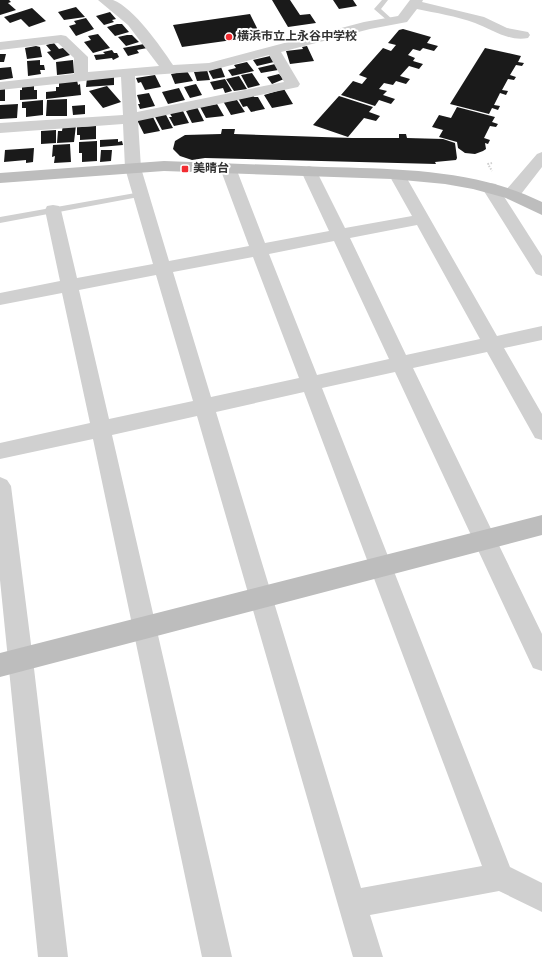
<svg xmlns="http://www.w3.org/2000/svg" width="542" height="957" font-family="Overpass,'Noto Sans JP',sans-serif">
  <rect width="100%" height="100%" fill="#fff"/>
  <path fill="#1a1a1a" d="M0,0h9l2,2 -3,1 8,7 -16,5z
    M272,0h18l10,15 10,-1 6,9 -28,4z
    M333,0h20l4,6 -18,3z
    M76,7l9,10 -21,3 -6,-8z
    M32,8l14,13 -17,6 -8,-8 -11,4 -6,-6z
    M110,12l6,7 -4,1 2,2 -10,3 -8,-9z
    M250,14l11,22 -79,11 -9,-22z
    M86,18l8,11 -18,7 -7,-10 7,-2 -2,-3z
    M117,24h5l7,8 -14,4 -8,-9z
    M403,29l28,8 -4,6 11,3 -4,5 -11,-3 -3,3 -7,-2 -5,6 7,3 -2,3 10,3 -4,5 -10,-3 -9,10 10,3 -4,5 -10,-3 -3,4 -9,-2 -5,6 8,2 -4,4 12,4 -4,5 -12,-4 -4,6 -34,-11 12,-14 9,3 5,-6 -8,-3 24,-27 8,3 5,-6 -8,-2 11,-13z
    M98,34l12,14 -17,5 -9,-11 7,-2 -3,-4z
    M127,35h5l7,7 -13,4 -8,-9z
    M54,43l5,6 4,-1 7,7 -16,5 -7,-8 4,-1 -5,-6z
    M144,44l3,4 -10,2 2,3 -11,3 -5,-8z
    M36,46l4,1 2,10 -15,2 -2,-11z
    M307,46l7,15 -24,3 -4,-13 17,-2 -1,-2z
    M485,48l36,8 -3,6 6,1 -2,3 -6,-1 -6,10 6,2 -2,3 -6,-1 -6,11 6,1 -2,4 -6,-2 -6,12 6,1 -2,4 -6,-2 -3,6 -39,-10z
    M112,50l2,3h3l2,4 -6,3 -1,-2 -16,2 -2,-5 11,-1 -2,-2z
    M0,54h6l-2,8h-4z
    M270,56l4,6 -17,4 -4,-6z
    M40,60v5h4l1,5h-5l1,4 -13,2 -1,-15z
    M73,60l1,13 -17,2 -1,-13z
    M247,62l7,9 -22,5 -4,-6 8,-2 -2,-3z
    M275,64l3,6 -17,3 -3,-5z
    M11,67l2,11 -13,2v-12z
    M221,67l4,10 -12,2 -5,-9z
    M207,70l3,10 -13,1 -3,-9z
    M187,71l6,10 -18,3 -4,-10z
    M252,73l8,12 -12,3 -7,-13z
    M279,74l5,5 -12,5 -5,-7z
    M155,75l6,12 -16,3 -4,-8 -3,1 -2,-5z
    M239,76l8,13 -13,2 -8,-12z
    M114,77v8l-28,2 1,-9z
    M225,79l7,12 -7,2 -2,-5 -9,2 -4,-8z
    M77,80l1,5 2,-1 1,11 -35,4v-7l10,-1v-4h3v-6z
    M196,84l6,11 -12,3 -6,-11z
    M34,86v4h3v9l-17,1v-10h2v-3z
    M107,86l14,16 -18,6 -14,-17z
    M5,88v13h-5v-12z
    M179,88l6,12 -17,4 -6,-12z
    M284,89l9,15 -21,4 -8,-13z
    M149,93l6,13 -15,3 -2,-5h2l-3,-9z
    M253,95l1,2h4l7,12 -14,3 -4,-6 -4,1 -5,-9z
    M339,96l34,11 -4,5 11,4 -4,5 -12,-3 -16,19 -35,-12z
    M67,99v17h-21l1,-16z
    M43,100v15l-17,2v-9h-4v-6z
    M237,100l8,12 -14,3 -8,-14z
    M18,104l-1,14 -17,1v-14z
    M217,104l7,12 -18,2 -6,-11z
    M85,105v9l-12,1 -1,-9z
    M197,107l7,14 -12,2 -6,-12z
    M457,107l38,10 -3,5 6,2 -2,3 -6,-1 -6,12 6,2 -2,4 -3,-1 1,6 -3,2 -8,3 -10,-1 -7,-5 -1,-6 -18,-5 4,-7 -11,-3 7,-12 12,3z
    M182,109l7,14 -15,3 -5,-9h3l-3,-5z
    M165,113l8,15 -11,2 -8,-15z
    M153,117l7,14 -16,3 -7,-14z
    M63,125h13l-2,17 -17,1 1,-12h4z
    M96,126v13l-16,1v-5h-3v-8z
    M222,129h13l-1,5 118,4h47v-4h7l1,4 36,1 12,4 2,15 -1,2 -21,2 1,2 -231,-6 -13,2 -12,-4 -7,-7 2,-8 10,-6 36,-1z
    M56,130v13l-15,1v-13z
    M118,139v3l4,-1 1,4 -23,2v-7z
    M97,141v20l-15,1v-9h-3v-11z
    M70,144l1,18 -17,1 1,-7 -3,1 1,-12z
    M34,148l-1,14 -7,1v-3l-22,2 1,-12z
    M101,150h11l-1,11 -11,1z"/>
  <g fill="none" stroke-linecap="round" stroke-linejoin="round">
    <path stroke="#d0d0d0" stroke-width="2" stroke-dasharray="1.5 1.5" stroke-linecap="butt" d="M492,163l-4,1 4,7"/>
    <path fill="#d0d0d0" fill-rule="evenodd" d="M382,0h6l-7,9 12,11v2h-4l-15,-13z
      M141,192l4,2 -1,2 -144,27v-6z"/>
    <path fill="#d0d0d0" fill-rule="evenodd" d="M98,0c4,0 11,0 15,0 21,8 48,47 60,65l36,-2 155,-41 34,-6 12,-16h13l-1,2 62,15 23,11 21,4 2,3 -2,3c-19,4 -37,-9 -53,-15 -19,-7 -39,-10 -58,-14l-10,13 -37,7 -89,23 19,32 -2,3 -160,34 3,47 28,93 80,-15 -29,-78 2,-3 6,-2 6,2 2,3 29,75 64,-12 -28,-60 2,-3 6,-2 6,2 30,60 67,-12 -23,-41 2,-3 6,-2 6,2 2,3 92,161 45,-10v14l-38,8 38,66v26l-7,-2 -48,-86 -74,16 129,266v37l-9,-3 -138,-296 -73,16 188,479 32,16v29l-43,-21 -129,24 13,42h-30l-156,-541 -85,19 120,522h-30l-109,-518 -93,20v-16l90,-20 -28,-130 -62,12v-12l60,-12 -15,-71 2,-4 6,-1 6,1 2,4 16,68 76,-14 -28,-96 -2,-44 -123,9v-10l123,-8 -2,-38 -121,13v-8l74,-8v-16l-16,-15 -58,7v-8l61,-7 5,1 22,21v15l71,-6 -31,-41zM269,55l15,27 -147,30 -2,-36 74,-5zM417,225l63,114 -74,16 -56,-117zM334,241l55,118 -72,16 -48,-121zM253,257l46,121 -88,19 -38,-125zM156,275l37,126 -84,18 -30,-129zM304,392l178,474 -121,22 -145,-476z
      M542,152v15l-24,31 -6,1 -6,-1 -2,-4 2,-4 31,-36z
      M490,183l6,1 46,72v20l-6,-2 -54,-86 2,-4z
      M0,477l7,3 4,6 22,174 35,297h-30l-38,-377z"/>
    <path fill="#bdbdbd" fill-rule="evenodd" d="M164,161c54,2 107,4 161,6 73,2 150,2 217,35v13l-36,-17 -33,-9 -28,-5 -53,-5 -228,-8 -164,12v-10z
      M542,515v20l-542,142v-24z"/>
  </g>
  <g fill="#f22c31" stroke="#fff" stroke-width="1.5">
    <circle cx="229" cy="37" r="4"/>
    <rect x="181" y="165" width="8" height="8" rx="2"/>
  </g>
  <g text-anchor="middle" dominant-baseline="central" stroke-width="4" stroke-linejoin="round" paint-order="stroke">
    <g font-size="12" font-weight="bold" fill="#333" stroke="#fff" text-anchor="start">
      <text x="237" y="37">横浜市立上永谷中学校</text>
      <text x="193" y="169">美晴台</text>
    </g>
  </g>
</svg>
